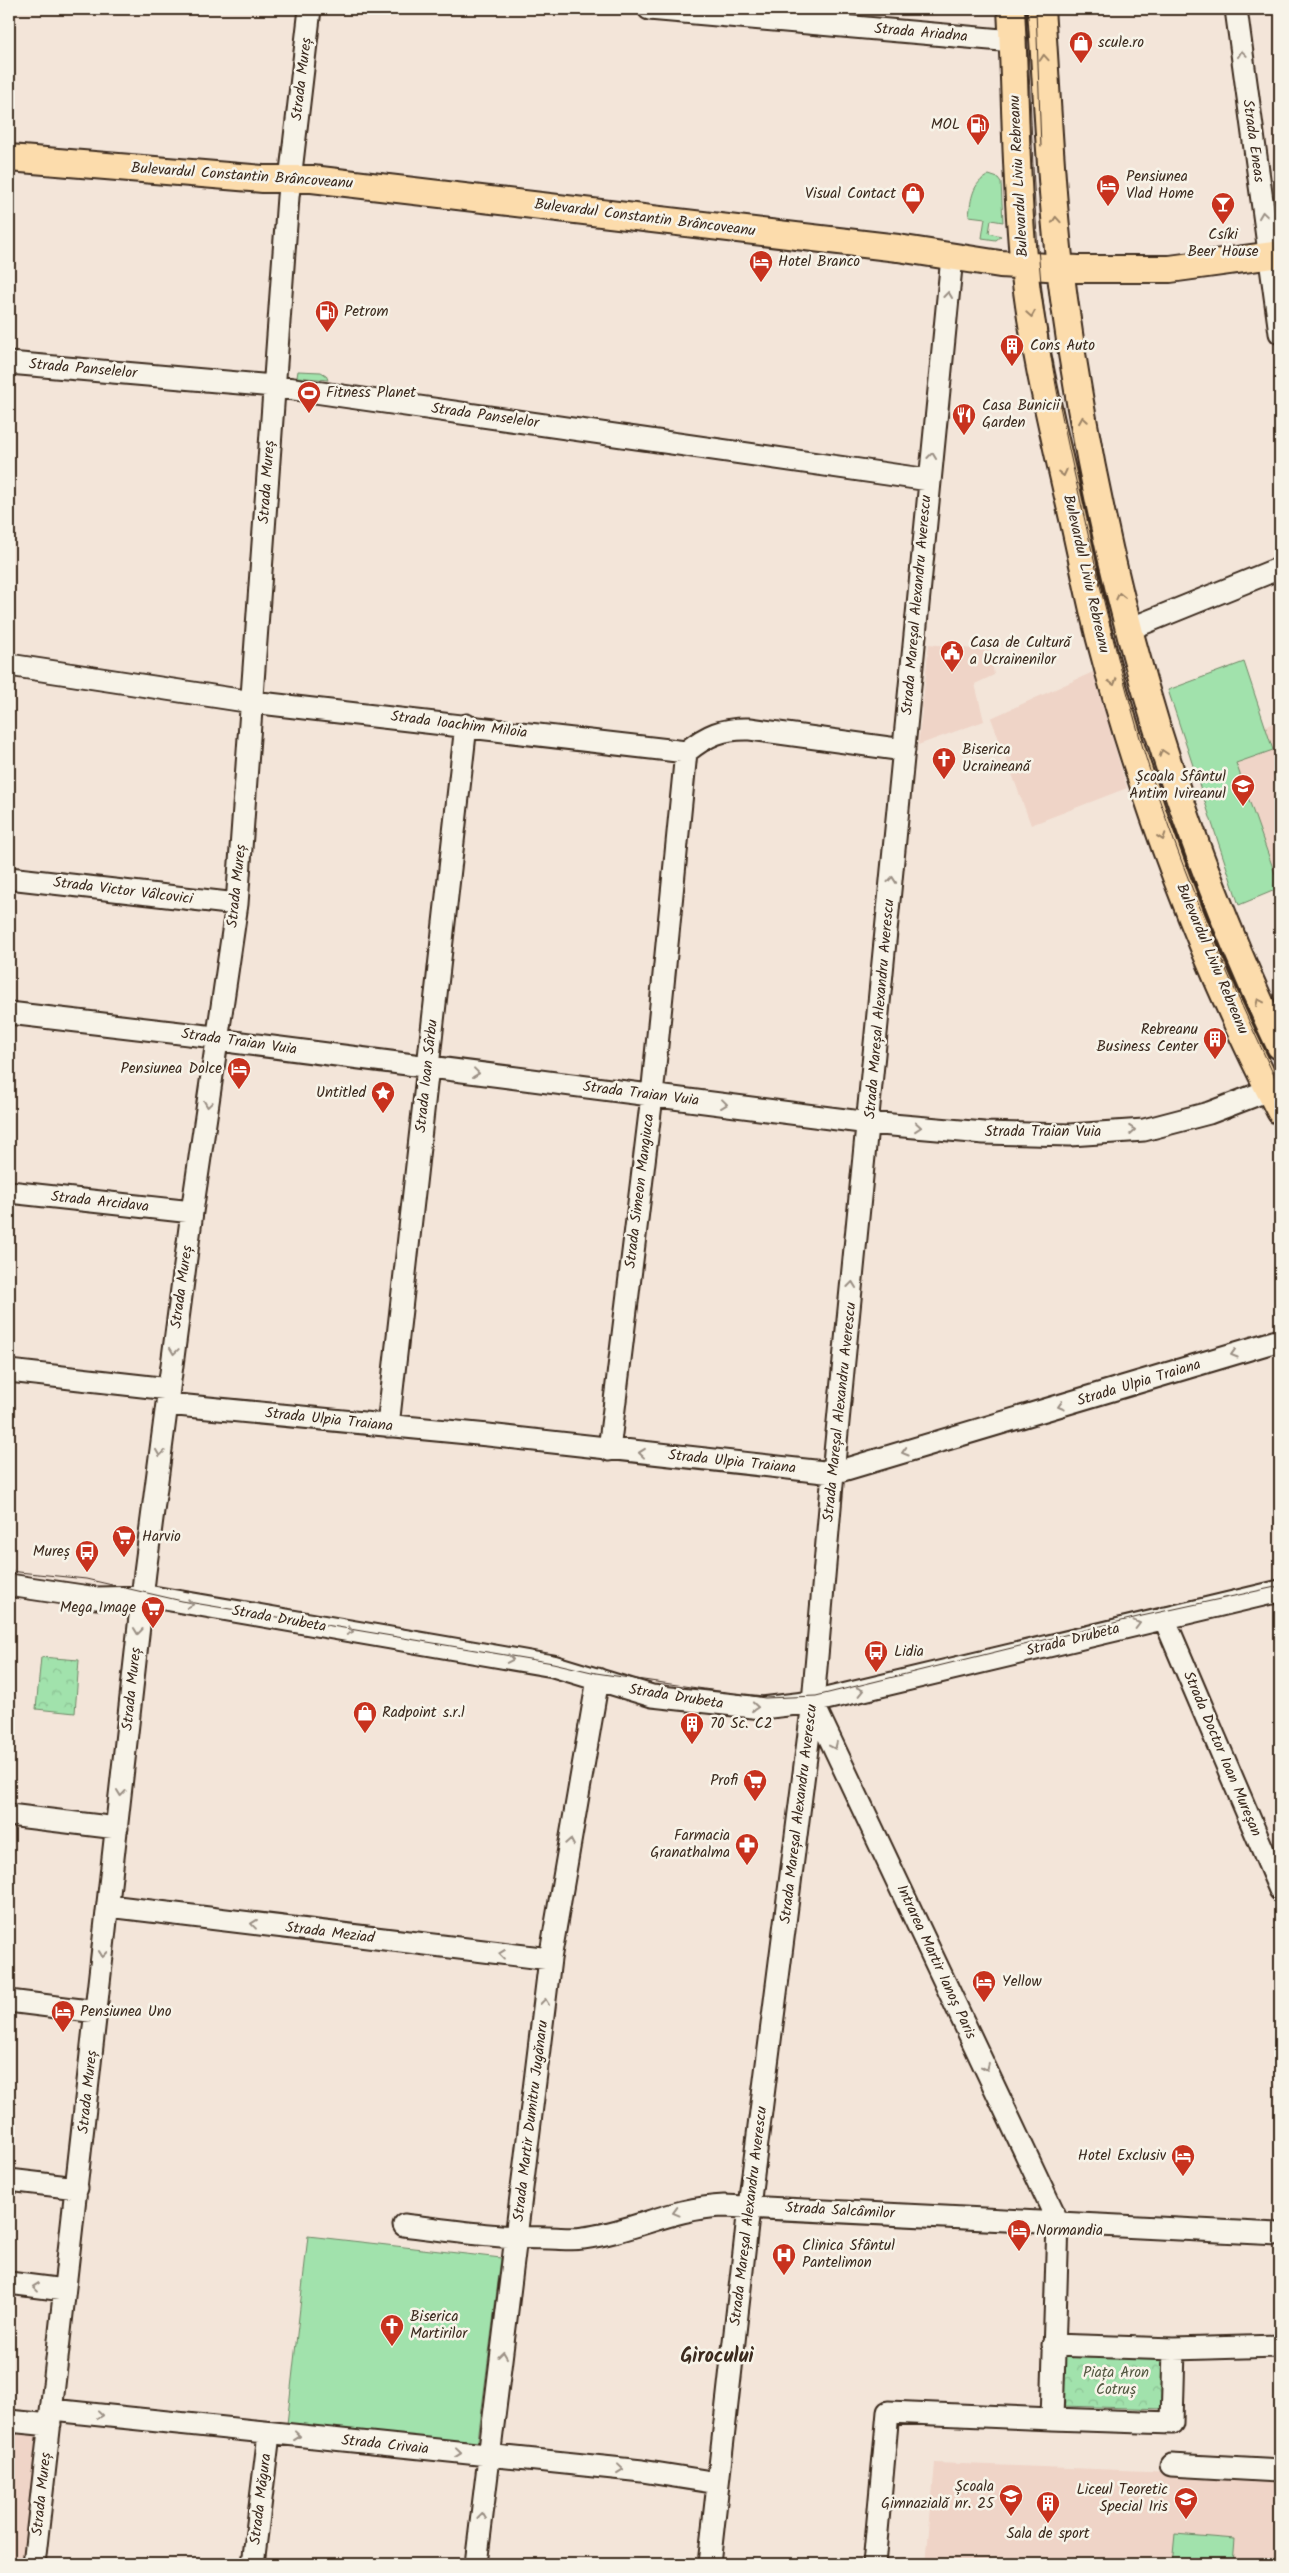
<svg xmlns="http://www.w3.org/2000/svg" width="1289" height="2573" font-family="Kalam,sans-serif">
  <defs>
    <pattern id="forest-crowns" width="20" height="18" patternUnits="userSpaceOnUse" patternTransform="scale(1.25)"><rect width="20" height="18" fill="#a1e2ac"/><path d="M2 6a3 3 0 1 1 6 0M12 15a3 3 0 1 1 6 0" fill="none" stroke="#8cc294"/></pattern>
  </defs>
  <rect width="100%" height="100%" fill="#f3e5d9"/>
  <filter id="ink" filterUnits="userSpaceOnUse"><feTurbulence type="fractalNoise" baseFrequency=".02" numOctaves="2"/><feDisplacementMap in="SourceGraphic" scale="10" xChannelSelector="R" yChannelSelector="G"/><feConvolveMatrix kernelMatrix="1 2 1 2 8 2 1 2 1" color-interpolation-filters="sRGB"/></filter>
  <g filter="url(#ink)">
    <path fill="#efd4c7" d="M929,644l61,7 4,24 -19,9 9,37 -66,24z
      M1244,662l21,64 15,-5v167l-41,17 -71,-215z
      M1093,672l34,116 -96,37 -40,-107z
      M9,2429l37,5 -15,130h-22z
      M935,2463l345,13v88h-354z"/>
    <path fill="#a1e2ac" stroke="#6e8665" d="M989,175l9,3 3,4 2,40 -12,-2 -2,13 12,3 -5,4 -14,-2 3,-20 -16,-2c2,-17 3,-33 20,-41z
      M298,371l23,1 5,3 2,5 -31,-3z
      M1244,662l29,88 -37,13 44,125 -41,17 -71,-215z
      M308,2236l193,22 -24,190 -190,-24z
      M1175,2534l60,5 -2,25h-61z"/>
    <path fill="url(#forest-crowns)" stroke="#6e8665" d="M41,1657l38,3 -4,53 -39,-4z
      M1064,2354l105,3 -1,52 -106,-3z"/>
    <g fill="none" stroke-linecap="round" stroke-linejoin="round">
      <g stroke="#3b2a1e" stroke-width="25">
        <path id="minor" d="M649,9l364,32
          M1236,9l44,324
          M9,363l264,23 656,94
          M1127,630l153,-62
          M9,665l243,37 434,50c21,-17 37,-24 64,-23l154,21
          M9,878l228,26
          M9,1013l197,23 28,6 635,81 115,10 86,2 74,-5 65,-17 60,-23
          M9,1192l183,20
          M9,1371l160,18
          M167,1404l321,31 345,38 447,-133
          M388,1426l78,-701
          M609,1450l43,-354 34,-344
          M9,1585l87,13 57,-1 400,69 99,30 110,12 51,-6 467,-111
          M1164,1618l116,272
          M813,1703l245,519 -6,197 120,4 2,-74
          M9,1815l108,13
          M109,1906l441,53
          M9,2001l88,11
          M9,2180l68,8
          M404,2225c48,6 96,13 145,13 11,0 23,2 34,0 50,-6 88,-30 141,-32l556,28
          M9,2283l55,7
          M1053,2345l121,4 106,-3
          M52,2410l590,61 76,12
          M9,2421l41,4
          M1171,2465l109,6
          M34,2564l111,-992 47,-360 45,-308 51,-707 22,-188
          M253,2564l16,-130
          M476,2564l74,-605 48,-280
          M709,2564l42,-374 62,-488 20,-229 119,-1216
          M874,2564l14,-152 164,7"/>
      </g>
      <g stroke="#3b2a1e" stroke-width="30">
        <path id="major" d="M1011,9c5,86 4,172 13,258 9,82 29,163 47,243 10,43 18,86 29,129 42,160 104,326 180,472
          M1041,9c7,96 10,194 23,290 36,262 103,508 216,747
          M9,158l254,21h49l586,69 102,16 78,5h92l110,-15"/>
      </g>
      <use href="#minor" stroke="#f7f3e8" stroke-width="21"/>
      <use href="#major" stroke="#fcdcac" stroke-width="26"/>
      <path stroke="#3b2a1e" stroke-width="1" d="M1026,9c6,101 6,208 19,308 9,69 25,137 40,204 18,79 37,157 60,234 35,114 84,225 135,333
        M1036,9l5,138
        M9,1571l77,8 96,22 371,62 43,10 169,25 51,-2 326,-80 138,-30"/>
    </g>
    <defs><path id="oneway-chevron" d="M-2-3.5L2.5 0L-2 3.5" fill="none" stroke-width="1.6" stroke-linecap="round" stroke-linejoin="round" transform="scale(1.25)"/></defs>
    <g stroke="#998e83">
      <use href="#oneway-chevron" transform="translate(1242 54) rotate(-98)"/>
      <use href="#oneway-chevron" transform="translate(1263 215) rotate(-98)"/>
      <use href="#oneway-chevron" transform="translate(948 295) rotate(-84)"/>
      <use href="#oneway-chevron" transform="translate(932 456) rotate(-84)"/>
      <use href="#oneway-chevron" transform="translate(892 880) rotate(-85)"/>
      <use href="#oneway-chevron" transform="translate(476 1073) rotate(7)"/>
      <use href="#oneway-chevron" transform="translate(208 1104) rotate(98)"/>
      <use href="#oneway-chevron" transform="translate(724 1104) rotate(7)"/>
      <use href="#oneway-chevron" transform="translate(918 1127) rotate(5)"/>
      <use href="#oneway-chevron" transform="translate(1132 1130) rotate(-4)"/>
      <use href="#oneway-chevron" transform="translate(852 1285) rotate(-84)"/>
      <use href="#oneway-chevron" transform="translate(174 1351) rotate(98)"/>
      <use href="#oneway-chevron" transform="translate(1234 1354) rotate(163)"/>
      <use href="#oneway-chevron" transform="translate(1061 1406) rotate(164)"/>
      <use href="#oneway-chevron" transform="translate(905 1452) rotate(164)"/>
      <use href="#oneway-chevron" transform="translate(160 1453) rotate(98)"/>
      <use href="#oneway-chevron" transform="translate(642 1453) rotate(-174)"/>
      <use href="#oneway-chevron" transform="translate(190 1604) rotate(10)"/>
      <use href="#oneway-chevron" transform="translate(1137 1624) rotate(-14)"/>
      <use href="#oneway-chevron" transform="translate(138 1631) rotate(96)"/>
      <use href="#oneway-chevron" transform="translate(350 1631) rotate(10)"/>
      <use href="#oneway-chevron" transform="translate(510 1659) rotate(10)"/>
      <use href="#oneway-chevron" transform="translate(860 1691) rotate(-13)"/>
      <use href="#oneway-chevron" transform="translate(755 1707) rotate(5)"/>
      <use href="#oneway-chevron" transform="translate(834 1746) rotate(65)"/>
      <use href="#oneway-chevron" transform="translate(121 1793) rotate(96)"/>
      <use href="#oneway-chevron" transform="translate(570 1842) rotate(-80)"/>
      <use href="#oneway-chevron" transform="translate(254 1924) rotate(-173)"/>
      <use href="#oneway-chevron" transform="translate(103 1954) rotate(96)"/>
      <use href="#oneway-chevron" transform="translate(502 1954) rotate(-173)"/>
      <use href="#oneway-chevron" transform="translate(545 2002) rotate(-83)"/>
      <use href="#oneway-chevron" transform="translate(986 2067) rotate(65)"/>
      <use href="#oneway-chevron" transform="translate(676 2212) rotate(165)"/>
      <use href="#oneway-chevron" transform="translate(36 2287) rotate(-173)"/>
      <use href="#oneway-chevron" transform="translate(503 2355) rotate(-82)"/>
      <use href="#oneway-chevron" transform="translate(100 2415) rotate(6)"/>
      <use href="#oneway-chevron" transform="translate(297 2436) rotate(6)"/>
      <use href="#oneway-chevron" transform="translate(458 2453) rotate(6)"/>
      <use href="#oneway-chevron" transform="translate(620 2469) rotate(6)"/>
      <use href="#oneway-chevron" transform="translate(482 2516) rotate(-84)"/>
    </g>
    <g stroke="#9c8365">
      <use href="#oneway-chevron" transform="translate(1044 58) rotate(-94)"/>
      <use href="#oneway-chevron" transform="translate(1056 220) rotate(-94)"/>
      <use href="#oneway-chevron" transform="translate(1031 314) rotate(80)"/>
      <use href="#oneway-chevron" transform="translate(1083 420) rotate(-99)"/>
      <use href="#oneway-chevron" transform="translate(1063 473) rotate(77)"/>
      <use href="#oneway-chevron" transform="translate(1120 596) rotate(-103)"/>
      <use href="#oneway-chevron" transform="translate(1113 682) rotate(74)"/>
      <use href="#oneway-chevron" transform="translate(1163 753) rotate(-108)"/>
      <use href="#oneway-chevron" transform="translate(1162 837) rotate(71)"/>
      <use href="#oneway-chevron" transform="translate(1259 1002) rotate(-115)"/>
    </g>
  </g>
  <defs>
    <g id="shop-pin" transform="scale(1.25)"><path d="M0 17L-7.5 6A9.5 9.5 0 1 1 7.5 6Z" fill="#c8321e" stroke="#f7f3e8"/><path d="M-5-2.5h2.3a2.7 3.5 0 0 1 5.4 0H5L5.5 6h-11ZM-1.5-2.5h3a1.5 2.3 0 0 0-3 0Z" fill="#fff"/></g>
    <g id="fuel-pin" transform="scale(1.25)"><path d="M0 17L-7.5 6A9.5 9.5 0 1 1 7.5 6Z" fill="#c8321e" stroke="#f7f3e8"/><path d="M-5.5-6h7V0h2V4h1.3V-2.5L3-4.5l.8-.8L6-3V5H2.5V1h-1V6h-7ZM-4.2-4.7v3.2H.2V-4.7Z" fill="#fff"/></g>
    <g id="hotel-pin" transform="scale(1.25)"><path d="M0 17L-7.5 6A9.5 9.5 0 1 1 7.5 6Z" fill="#c8321e" stroke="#f7f3e8"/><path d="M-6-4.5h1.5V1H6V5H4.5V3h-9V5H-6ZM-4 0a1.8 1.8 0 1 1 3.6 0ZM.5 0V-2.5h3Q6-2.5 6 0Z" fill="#fff"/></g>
    <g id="bar-pin" transform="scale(1.25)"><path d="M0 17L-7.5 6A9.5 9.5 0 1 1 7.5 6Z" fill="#c8321e" stroke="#f7f3e8"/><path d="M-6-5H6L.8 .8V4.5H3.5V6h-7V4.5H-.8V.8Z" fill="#fff"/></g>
    <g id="building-pin" transform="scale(1.25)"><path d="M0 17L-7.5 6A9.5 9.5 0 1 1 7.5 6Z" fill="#c8321e" stroke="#f7f3e8"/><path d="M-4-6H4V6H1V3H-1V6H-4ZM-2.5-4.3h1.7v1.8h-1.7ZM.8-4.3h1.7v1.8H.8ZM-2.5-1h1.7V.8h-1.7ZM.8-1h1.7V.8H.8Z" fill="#fff"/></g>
    <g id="stadium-pin" transform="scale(1.25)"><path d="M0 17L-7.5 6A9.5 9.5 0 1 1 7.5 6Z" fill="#c8321e" stroke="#f7f3e8"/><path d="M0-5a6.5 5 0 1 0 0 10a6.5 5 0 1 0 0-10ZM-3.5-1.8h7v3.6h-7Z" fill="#fff"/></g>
    <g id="restaurant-pin" transform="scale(1.25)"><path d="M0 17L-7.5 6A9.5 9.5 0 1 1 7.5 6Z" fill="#c8321e" stroke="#f7f3e8"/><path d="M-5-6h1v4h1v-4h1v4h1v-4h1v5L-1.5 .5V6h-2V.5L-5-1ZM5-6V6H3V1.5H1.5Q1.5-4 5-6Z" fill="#fff"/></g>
    <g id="civic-pin" transform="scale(1.25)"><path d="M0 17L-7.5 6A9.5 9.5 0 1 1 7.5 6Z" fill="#c8321e" stroke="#f7f3e8"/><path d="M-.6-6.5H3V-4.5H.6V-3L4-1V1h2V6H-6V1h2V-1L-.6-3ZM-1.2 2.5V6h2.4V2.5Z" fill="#fff"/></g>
    <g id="church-pin" transform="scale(1.25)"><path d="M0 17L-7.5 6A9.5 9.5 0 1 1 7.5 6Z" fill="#c8321e" stroke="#f7f3e8"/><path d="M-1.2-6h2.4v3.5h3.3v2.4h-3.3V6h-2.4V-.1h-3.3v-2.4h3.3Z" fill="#fff"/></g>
    <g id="school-pin" transform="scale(1.25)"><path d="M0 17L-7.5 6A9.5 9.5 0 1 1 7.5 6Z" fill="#c8321e" stroke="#f7f3e8"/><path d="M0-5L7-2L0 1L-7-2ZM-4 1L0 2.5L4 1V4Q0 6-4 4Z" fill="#fff"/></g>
    <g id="sight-pin" transform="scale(1.25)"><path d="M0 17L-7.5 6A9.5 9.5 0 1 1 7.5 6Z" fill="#c8321e" stroke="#f7f3e8"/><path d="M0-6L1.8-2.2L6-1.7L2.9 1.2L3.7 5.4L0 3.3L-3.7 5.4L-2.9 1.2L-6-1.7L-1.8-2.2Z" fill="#fff"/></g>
    <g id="supermarket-pin" transform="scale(1.25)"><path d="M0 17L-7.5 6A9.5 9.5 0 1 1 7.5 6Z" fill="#c8321e" stroke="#f7f3e8"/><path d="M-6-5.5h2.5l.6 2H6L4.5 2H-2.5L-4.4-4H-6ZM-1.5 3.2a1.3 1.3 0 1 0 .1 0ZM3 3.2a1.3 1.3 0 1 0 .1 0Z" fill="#fff"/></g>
    <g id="bus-pin" transform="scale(1.25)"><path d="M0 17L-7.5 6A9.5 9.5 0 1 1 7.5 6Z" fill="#c8321e" stroke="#f7f3e8"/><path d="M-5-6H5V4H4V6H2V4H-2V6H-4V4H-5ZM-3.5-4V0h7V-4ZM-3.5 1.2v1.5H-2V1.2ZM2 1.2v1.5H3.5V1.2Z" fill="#fff"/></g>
    <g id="pharmacy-pin" transform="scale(1.25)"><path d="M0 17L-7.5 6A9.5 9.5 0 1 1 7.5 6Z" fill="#c8321e" stroke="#f7f3e8"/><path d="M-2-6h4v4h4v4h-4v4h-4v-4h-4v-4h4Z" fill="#fff"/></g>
    <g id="hospital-pin" transform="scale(1.25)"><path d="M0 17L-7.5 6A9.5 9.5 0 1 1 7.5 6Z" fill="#c8321e" stroke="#f7f3e8"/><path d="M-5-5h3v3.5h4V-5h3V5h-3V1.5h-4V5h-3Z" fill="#fff"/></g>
  </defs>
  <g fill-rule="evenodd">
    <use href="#shop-pin" x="1081" y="43"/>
    <use href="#fuel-pin" x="978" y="125"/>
    <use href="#hotel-pin" x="1108" y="186"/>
    <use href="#shop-pin" x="913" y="194"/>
    <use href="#bar-pin" x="1223" y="204"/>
    <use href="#hotel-pin" x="761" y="262"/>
    <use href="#fuel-pin" x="327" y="312"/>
    <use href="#building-pin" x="1012" y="346"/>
    <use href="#stadium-pin" x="309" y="393"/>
    <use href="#restaurant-pin" x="964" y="415"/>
    <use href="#civic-pin" x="952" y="652"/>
    <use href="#church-pin" x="944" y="759"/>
    <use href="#school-pin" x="1243" y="786"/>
    <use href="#building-pin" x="1215" y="1039"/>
    <use href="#hotel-pin" x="239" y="1069"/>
    <use href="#sight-pin" x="383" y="1093"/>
    <use href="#supermarket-pin" x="124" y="1537"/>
    <use href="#bus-pin" x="87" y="1552"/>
    <use href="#supermarket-pin" x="153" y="1608"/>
    <use href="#bus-pin" x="876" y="1652"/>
    <use href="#shop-pin" x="365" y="1713"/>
    <use href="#building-pin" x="692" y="1724"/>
    <use href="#supermarket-pin" x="755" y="1781"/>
    <use href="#pharmacy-pin" x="747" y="1845"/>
    <use href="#hotel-pin" x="984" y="1982"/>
    <use href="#hotel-pin" x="63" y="2012"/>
    <use href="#hotel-pin" x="1183" y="2156"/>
    <use href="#hotel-pin" x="1019" y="2231"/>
    <use href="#hospital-pin" x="784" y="2255"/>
    <use href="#church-pin" x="392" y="2326"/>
    <use href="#school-pin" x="1011" y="2496"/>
    <use href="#school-pin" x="1186" y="2499"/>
    <use href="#building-pin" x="1048" y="2503"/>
  </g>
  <g text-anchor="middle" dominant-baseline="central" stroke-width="5" stroke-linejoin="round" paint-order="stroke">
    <g font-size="15" fill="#3b2a1e" stroke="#f7f3e8">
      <text transform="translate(921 33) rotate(5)">Strada Ariadna</text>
      <text transform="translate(302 79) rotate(-83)">Strada Mureș</text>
      <text transform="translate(1253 141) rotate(82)">Strada Eneas</text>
      <text transform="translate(242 176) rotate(4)">Bulevardul Constantin Brâncoveanu</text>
      <text transform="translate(1019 176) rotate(-93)">Bulevardul Liviu Rebreanu</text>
      <text transform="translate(645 218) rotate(7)">Bulevardul Constantin Brâncoveanu</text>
      <text transform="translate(83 369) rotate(5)">Strada Panselelor</text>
      <text transform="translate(485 416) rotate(8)">Strada Panselelor</text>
      <text transform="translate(267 482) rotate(-86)">Strada Mureș</text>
      <text transform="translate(1086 574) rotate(77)">Bulevardul Liviu Rebreanu</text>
      <text transform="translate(917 605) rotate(-85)">Strada Mareșal Alexandru Averescu</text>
      <text transform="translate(459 725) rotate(7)">Strada Ioachim Miloia</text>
      <text transform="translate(237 886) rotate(-84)">Strada Mureș</text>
      <text transform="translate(123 891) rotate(7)">Strada Victor Vâlcovici</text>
      <text transform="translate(1212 959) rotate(67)">Bulevardul Liviu Rebreanu</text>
      <text transform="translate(880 1009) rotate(-85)">Strada Mareșal Alexandru Averescu</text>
      <text transform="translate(239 1042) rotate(8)">Strada Traian Vuia</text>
      <text transform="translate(427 1076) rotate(-84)">Strada Ioan Sârbu</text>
      <text transform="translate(641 1094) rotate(7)">Strada Traian Vuia</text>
      <text x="1043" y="1132">Strada Traian Vuia</text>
      <text transform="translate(640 1191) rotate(-83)">Strada Simeon Mangiuca</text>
      <text transform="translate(100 1202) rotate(6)">Strada Arcidava</text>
      <text transform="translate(182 1287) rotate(-82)">Strada Mureș</text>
      <text transform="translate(1139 1383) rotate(-17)">Strada Ulpia Traiana</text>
      <text transform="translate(840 1412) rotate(-84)">Strada Mareșal Alexandru Averescu</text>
      <text transform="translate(329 1420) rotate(6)">Strada Ulpia Traiana</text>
      <text transform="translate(732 1462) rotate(6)">Strada Ulpia Traiana</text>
      <text transform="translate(279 1619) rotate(10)">Strada Drubeta</text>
      <text transform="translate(1073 1640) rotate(-14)">Strada Drubeta</text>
      <text transform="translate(132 1689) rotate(-84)">Strada Mureș</text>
      <text transform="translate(676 1697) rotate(9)">Strada Drubeta</text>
      <text transform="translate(1222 1754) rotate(67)">Strada Doctor Ioan Mureșan</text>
      <text transform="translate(799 1814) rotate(-83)">Strada Mareșal Alexandru Averescu</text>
      <text transform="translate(330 1933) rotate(7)">Strada Meziad</text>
      <text transform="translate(936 1962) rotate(65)">Intrarea Martir Ianoș Paris</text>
      <text transform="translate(88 2092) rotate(-84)">Strada Mureș</text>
      <text transform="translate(531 2121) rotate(-83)">Strada Martir Dumitru Jugănaru</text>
      <text transform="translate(840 2211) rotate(3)">Strada Salcâmilor</text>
      <text transform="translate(749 2216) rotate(-83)">Strada Mareșal Alexandru Averescu</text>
      <text transform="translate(385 2445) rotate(6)">Strada Crivaia</text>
      <text transform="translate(42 2494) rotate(-84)">Strada Mureș</text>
      <text transform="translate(261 2499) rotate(-83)">Strada Măgura</text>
    </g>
    <g font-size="15" fill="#3b2a1e" stroke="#f7f3e8" text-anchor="start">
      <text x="1098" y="43">scule.ro</text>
      <text x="960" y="125" text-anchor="end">MOL</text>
      <text x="1126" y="177">Pensiunea<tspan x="1126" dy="17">Vlad Home</tspan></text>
      <text x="896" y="194" text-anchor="end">Visual Contact</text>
      <text x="1223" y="235" text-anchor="middle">Csíki<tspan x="1223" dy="17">Beer House</tspan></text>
      <text x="778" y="262">Hotel Branco</text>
      <text x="344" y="312">Petrom</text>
      <text x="1030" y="346">Cons Auto</text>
      <text x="326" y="393">Fitness Planet</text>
      <text x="982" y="406">Casa Bunicii<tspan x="982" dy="17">Garden</tspan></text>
      <text x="970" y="643">Casa de Cultură<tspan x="970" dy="17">a Ucrainenilor</tspan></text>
      <text x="962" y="750">Biserica<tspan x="962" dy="17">Ucraineană</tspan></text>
      <text x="1226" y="777" text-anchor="end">Școala Sfântul<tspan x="1226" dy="17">Antim Ivireanul</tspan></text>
      <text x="1198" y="1030" text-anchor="end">Rebreanu<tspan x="1198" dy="17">Business Center</tspan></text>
      <text x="222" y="1069" text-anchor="end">Pensiunea Dolce</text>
      <text x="366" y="1093" text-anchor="end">Untitled</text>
      <text x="142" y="1537">Harvio</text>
      <text x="70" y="1552" text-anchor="end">Mureș</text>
      <text x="136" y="1608" text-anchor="end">Mega Image</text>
      <text x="894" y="1652">Lidia</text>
      <text x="382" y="1713">Radpoint s.r.l</text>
      <text x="710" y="1724">70 Sc. C2</text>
      <text x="738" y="1781" text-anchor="end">Profi</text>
      <text x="730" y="1836" text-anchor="end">Farmacia<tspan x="730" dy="17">Granathalma</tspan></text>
      <text x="1002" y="1982">Yellow</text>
      <text x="80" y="2012">Pensiunea Uno</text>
      <text x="1166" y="2156" text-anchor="end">Hotel Exclusiv</text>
      <text x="1036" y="2231">Normandia</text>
      <text x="802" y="2246">Clinica Sfântul<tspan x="802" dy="17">Pantelimon</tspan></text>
      <text x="410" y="2317">Biserica<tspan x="410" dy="17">Martirilor</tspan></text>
      <text x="994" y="2487" text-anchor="end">Școala<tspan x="994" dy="17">Gimnazială nr. 25</tspan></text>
      <text x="1168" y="2490" text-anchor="end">Liceul Teoretic<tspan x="1168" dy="17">Special Iris</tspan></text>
      <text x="1048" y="2534" text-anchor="middle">Sala de sport</text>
    </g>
    <g font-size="15" fill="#545842" stroke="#f7f3e8">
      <text x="1116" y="2373">Piața Aron<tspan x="1116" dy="17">Cotruș</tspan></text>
    </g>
    <g font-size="20" font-weight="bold" fill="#3b2a1e" stroke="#f7f3e8">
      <text x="717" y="2357">Girocului</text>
    </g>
  </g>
  <rect width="1289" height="2573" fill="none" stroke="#f7f3e8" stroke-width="30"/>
  <rect x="15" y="15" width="1259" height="2543" fill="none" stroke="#3b2a1e" stroke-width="2" filter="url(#ink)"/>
</svg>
